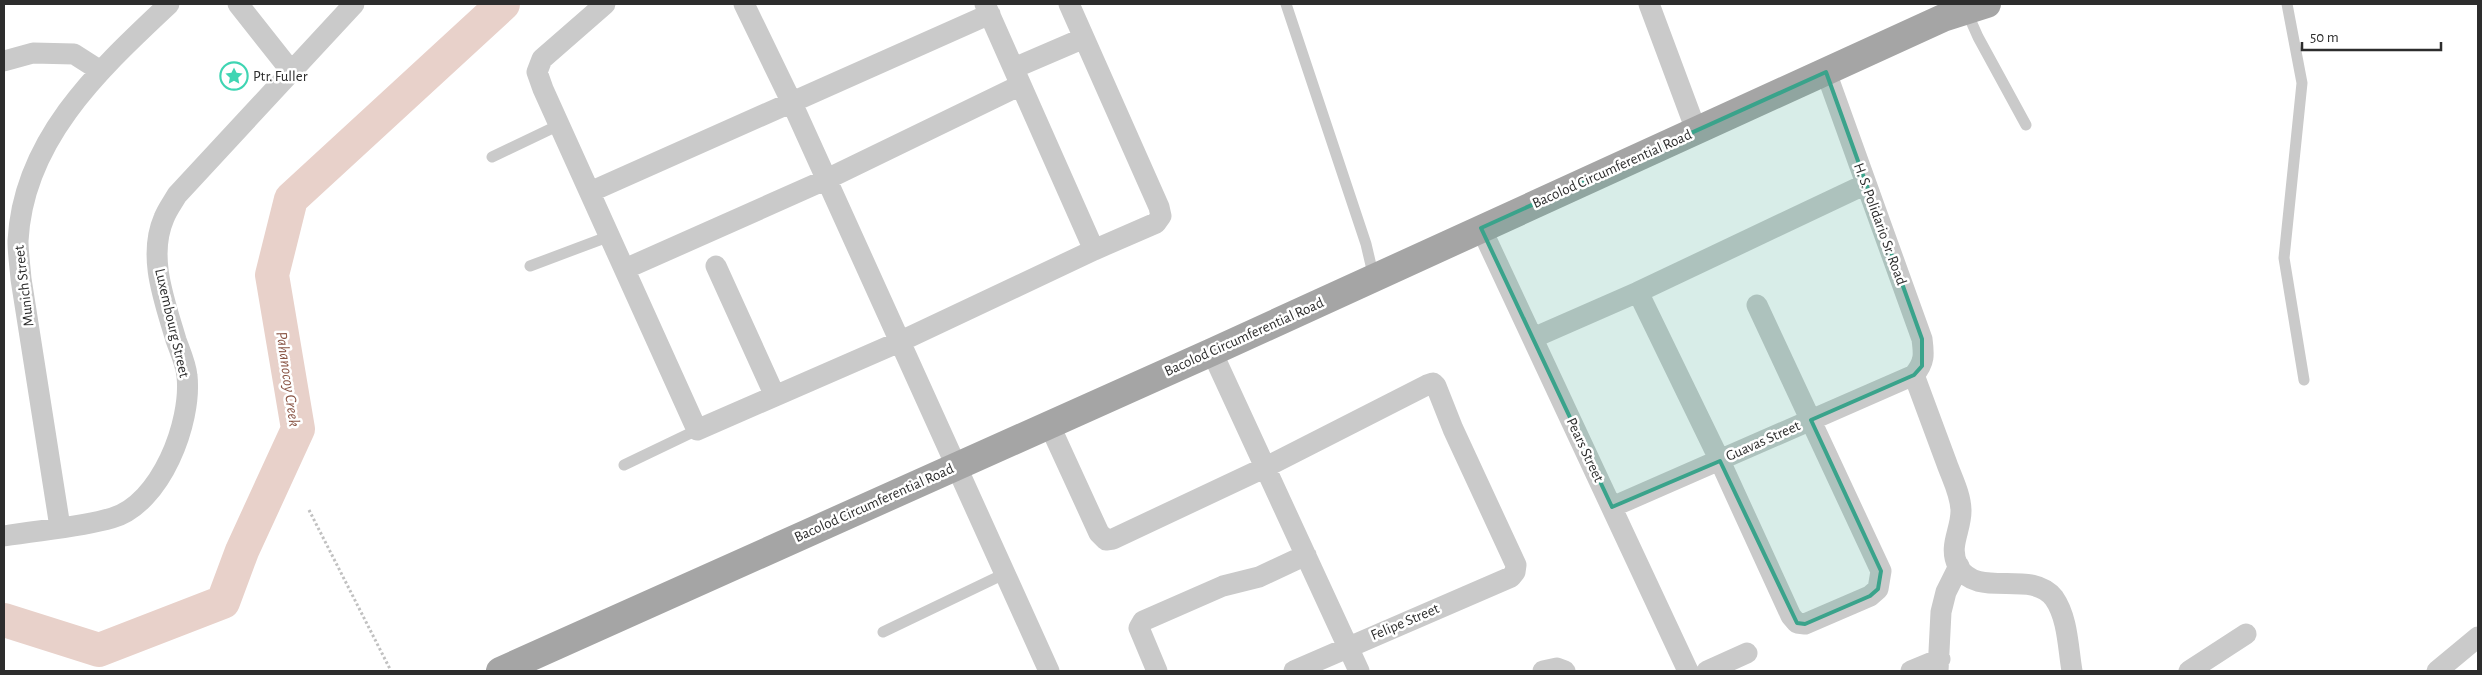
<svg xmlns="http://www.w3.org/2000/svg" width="2482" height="675" font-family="'Alegreya Sans',sans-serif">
  <rect width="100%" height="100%" fill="#fff"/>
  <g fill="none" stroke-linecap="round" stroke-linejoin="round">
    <path stroke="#e8d1ca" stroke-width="34" d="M4,620l95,30 124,-48 19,-51 56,-122 -26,-154 19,-76 212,-195"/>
    <path stroke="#c1c1c1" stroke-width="3" stroke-dasharray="2.5 2.5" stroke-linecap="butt" d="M309,510l82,161"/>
    <path stroke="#cacaca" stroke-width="11" d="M1286,4l80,240 8,34
      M2287,4l15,79 -18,175 20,122
      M1966,10l12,27 48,88
      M492,157l67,-32
      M530,266l80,-30
      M624,465l73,-35
      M883,632l121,-58"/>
    <path stroke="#cacaca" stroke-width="21" d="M238,4l53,67
      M605,4l-63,55 -5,13 6,17 154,341 202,-88 195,-92 62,-27 5,-7 -2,-9 -90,-203
      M744,4l48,99 257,568
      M985,4l109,246
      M1649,4l47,126
      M4,61l29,-8 41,1 25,16
      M1014,68l70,-30
      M590,192l400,-178
      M1481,228l207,443
      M716,266l59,130
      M625,269l200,-89 196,-95
      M1638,292l82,169 71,155 6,7 8,1 65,-28 8,-7 3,-18 -124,-266
      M1533,338l105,-46 228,-108
      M1212,352l147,319
      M1914,375c11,29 22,59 33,89 5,14 14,31 14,47 0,20 -13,35 -3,55 19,34 73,2 96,32 14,20 14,50 18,73
      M1049,424l50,109 7,7 7,-1 153,-72 161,-82 6,-2 3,3 17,43 63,136 -1,7 -4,5 -217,94
      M1612,507l302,-132c11,-13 10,-21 8,-36l-96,-267
      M60,527l-39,-248c-1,-13 -3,-26 -3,-38 5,-102 82,-172 151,-237
      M4,536c35,-6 74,-8 108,-18 49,-14 80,-96 75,-142 -1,-12 -7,-25 -11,-36 -11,-38 -29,-83 -12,-122 3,-8 9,-16 13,-23l177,-191
      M1157,671l-18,-43 4,-7 80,-35 36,-9 47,-22
      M1543,671l14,-3 8,3
      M1707,671l40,-18
      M1911,671l29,-12
      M1938,671l3,-59 5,-20 13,-26
      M2189,671l57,-37
      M2437,671l41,-34"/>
    <path stroke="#a5a5a5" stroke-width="28" d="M500,671l712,-319 731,-334 44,-14"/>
  </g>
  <path fill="#3aa38b" fill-opacity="0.2" stroke="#3aa38b" stroke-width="4" stroke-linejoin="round" d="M1826,72l96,267v27l-8,9 -103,45 70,151 -3,18 -8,7 -65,28 -8,-1 -77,-162 -108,46 -131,-279z"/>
  <defs>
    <g id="sight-ring" transform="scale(1.4375)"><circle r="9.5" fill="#fff" stroke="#3fd5b3" stroke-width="1.5"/><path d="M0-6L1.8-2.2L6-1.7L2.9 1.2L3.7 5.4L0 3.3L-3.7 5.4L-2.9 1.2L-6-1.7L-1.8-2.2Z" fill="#3fd5b3"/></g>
  </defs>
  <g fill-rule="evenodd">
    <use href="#sight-ring" x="234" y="76"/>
  </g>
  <g text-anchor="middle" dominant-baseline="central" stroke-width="5" stroke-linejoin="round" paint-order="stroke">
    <g font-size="15" fill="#2d2d2d" stroke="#fff" text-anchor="start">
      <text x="253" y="76">Ptr. Fuller</text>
    </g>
    <g font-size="15" fill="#2d2d2d" stroke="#fff">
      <text transform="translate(1612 169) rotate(-24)">Bacolod Circumferential Road</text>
      <text transform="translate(1880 224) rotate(70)">H. S. Polidario Sr. Road</text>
      <text transform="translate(24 286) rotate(-97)">Munich Street</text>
      <text transform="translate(172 323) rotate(77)">Luxembourg Street</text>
      <text transform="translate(1244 337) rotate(-24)">Bacolod Circumferential Road</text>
      <text transform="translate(1763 441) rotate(-24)">Guavas Street</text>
      <text transform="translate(1585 450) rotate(65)">Pears Street</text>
      <text transform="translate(874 503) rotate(-24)">Bacolod Circumferential Road</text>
      <text transform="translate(1405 622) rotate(-23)">Felipe Street</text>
    </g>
    <g font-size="16" font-style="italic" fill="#885343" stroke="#fff">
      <text transform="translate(288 379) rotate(82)">Pahanocoy Creek</text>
    </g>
  </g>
  <rect width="2482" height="675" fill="none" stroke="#2d2d2d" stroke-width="10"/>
  <path d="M2302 42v8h139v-8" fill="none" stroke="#2d2d2d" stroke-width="2.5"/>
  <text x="2310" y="42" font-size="15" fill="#2d2d2d" stroke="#ffffff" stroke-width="4" paint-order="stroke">50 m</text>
</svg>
